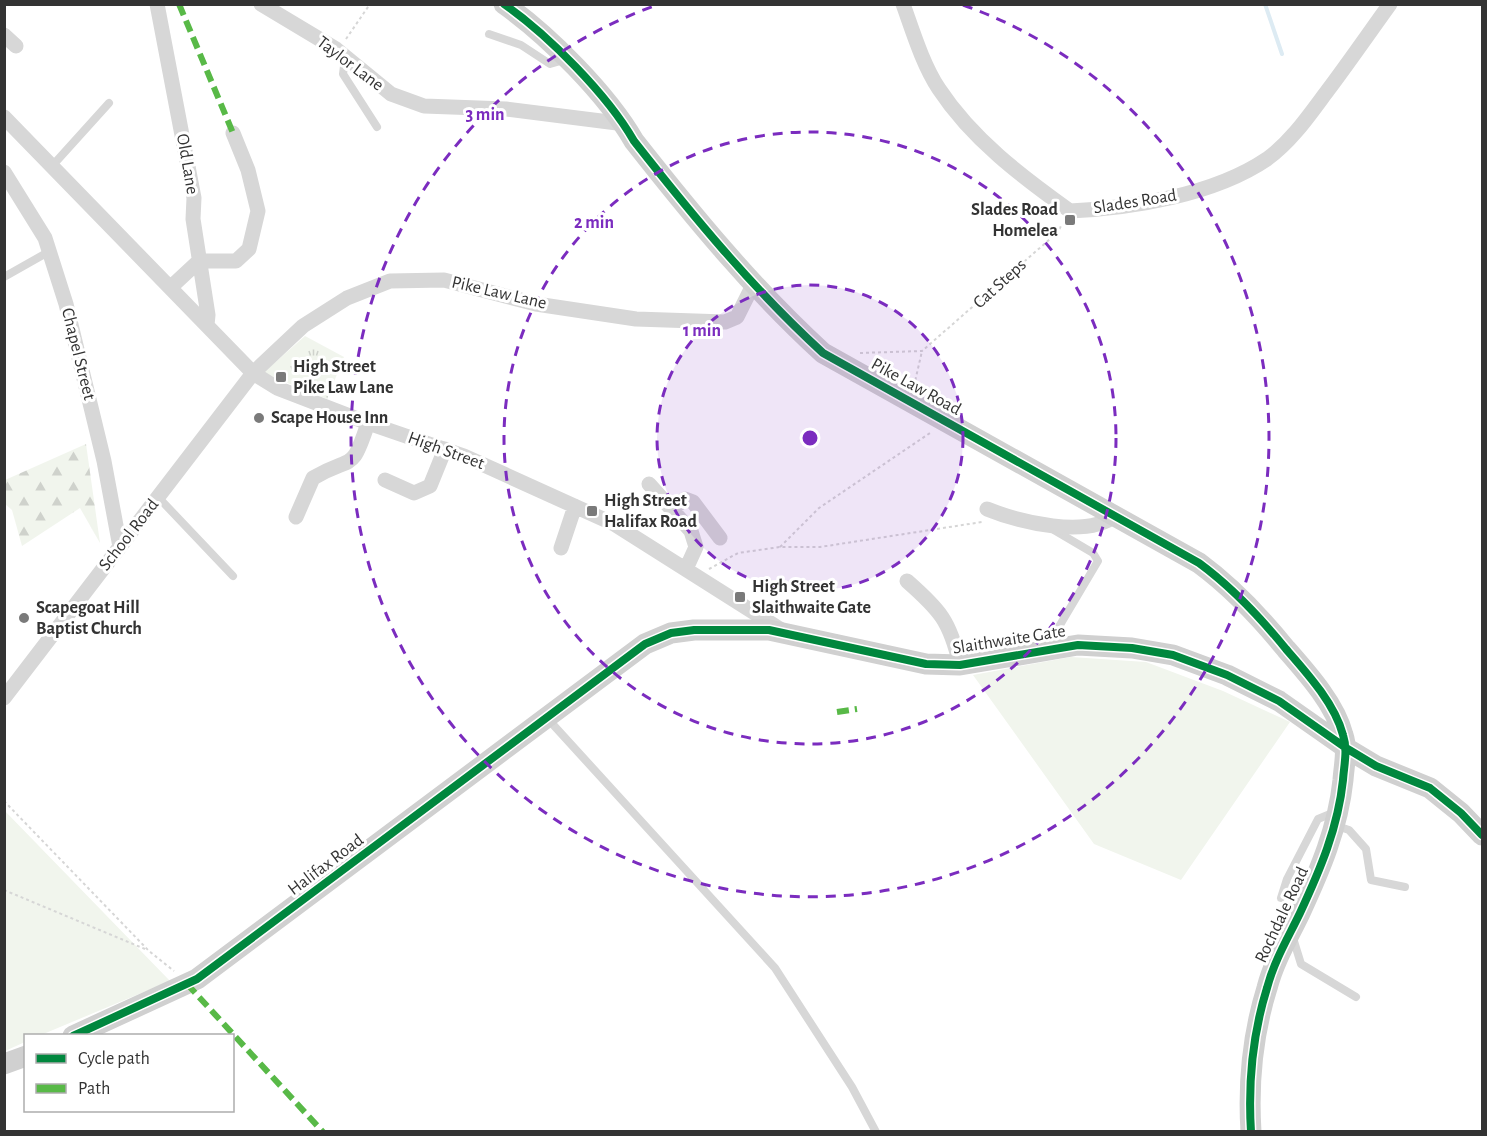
<svg xmlns="http://www.w3.org/2000/svg" width="1487" height="1136" font-family="'Alegreya Sans',sans-serif">
  <defs>
    <pattern id="forest-firs" width="22" height="20" patternUnits="userSpaceOnUse" patternTransform="scale(1.5)"><rect width="22" height="20" fill="#f1f5ed"/><path d="M5 1l3.5 6h-7zM16 11l3.5 6h-7z" fill="#cfd2cc"/></pattern>
    <pattern id="park-tufts" width="24" height="20" patternUnits="userSpaceOnUse" patternTransform="scale(1.5)"><rect width="24" height="20" fill="#f1f5ed"/><path d="M3 7l-1-3M5 7V3M7 7l1-3M15 17l-1-3M17 17v-4M19 17l1-3" fill="none" stroke="#cfd2cc"/></pattern>
  </defs>
  <rect width="100%" height="100%" fill="#fff"/>
  <path fill="#f1f5ed" d="M1071,657l75,5 77,29 67,31 -109,158 -87,-36 -121,-169z
    M4,810l166,171 -129,54 -15,1 -1,6 -20,9z"/>
  <path fill="url(#forest-firs)" d="M86,444l14,99 -20,-35 -58,38 -10,-36 -7,-6v-24z"/>
  <path fill="url(#park-tufts)" d="M305,336l39,21 -17,42 -64,-26z"/>
  <g fill="none" stroke-linecap="round" stroke-linejoin="round">
    <path stroke="#ddebf3" stroke-width="4" d="M1265,4l17,50"/>
    <path stroke="#d6d6d6" stroke-width="2" stroke-dasharray="3 3" stroke-linecap="butt" d="M346,39l24,-35
      M860,353l62,-2 136,-119 4,-8
      M914,386l8,-35
      M780,547l39,-39 111,-75
      M709,569l29,-16 42,-6h40l162,-25
      M4,801l145,150 25,20
      M4,890l141,59"/>
    <path stroke="#d7d7d7" stroke-width="8" d="M489,34l32,11 29,19 14,-4
      M345,58l-2,16 34,53
      M53,165l56,-62
      M4,277l46,-26
      M158,497l75,79
      M1052,647l5,-17 41,-69 -5,-8 -39,-23
      M547,718l228,250 77,119 24,45
      M1337,826l12,4 17,19 5,31 34,7
      M1281,898l6,-19 31,-60 17,-7
      M1293,938l8,26 55,33"/>
    <path stroke="#d7d7d7" stroke-width="15" d="M157,4l37,194 -1,21 15,96 -1,10
      M261,4l75,45 55,45 33,12 82,3 119,15
      M903,4c10,28 20,61 36,85 33,50 82,87 131,122 62,-3 144,-16 197,-52 25,-18 43,-45 61,-69 21,-28 41,-57 62,-86
      M4,35l12,11
      M4,117l249,256 24,15 91,35 96,33 150,68 166,105
      M4,172l41,66 21,66 38,157 16,86
      M171,287l28,-26h37l13,-12 9,-38 -10,-41 -15,-37
      M385,480l29,13 16,-7 15,-37
      M649,484l42,47 5,16 -10,22
      M672,509l13,-10 8,3 27,36
      M987,509c32,13 100,30 129,6
      M296,517l17,-39c40,-24 38,-3 55,-55
      M561,548l14,-42
      M907,581c33,29 43,40 53,84
      M4,698l249,-325 50,-47 44,-28 43,-17 54,-1 92,24 100,15 89,3 12,-5 16,-32"/>
    <path stroke="#d0d0d0" stroke-width="21" d="M504,4c44,31 103,90 130,137 59,75 118,147 189,212l376,210c34,25 61,54 87,86 21,24 49,55 57,86 5,15 1,30 0,45 -5,48 -23,90 -43,133 -12,25 -26,48 -33,75 -14,45 -19,96 -16,144
      M73,1036l124,-57 448,-335 26,-11 23,-3h75l157,34 34,1 118,-20 54,3 41,7 54,20 52,26 67,47 30,18 54,22 31,25 21,22
      M4,1064l22,-8"/>
    <path stroke="#58b947" stroke-width="6" stroke-dasharray="12 6" stroke-linecap="butt" d="M179,4l54,129
      M837,712l20,-3
      M187,984l136,148"/>
    <g stroke="#fff" stroke-width="11">
      <path id="cycleway" d="M504,4c44,31 103,90 130,137 59,75 118,147 189,212l376,210c34,25 61,54 87,86 21,24 49,55 57,86 5,15 1,30 0,45 -5,48 -23,90 -43,133 -12,25 -26,48 -33,75 -14,45 -19,96 -16,144
        M73,1036l124,-57 448,-335 26,-11 23,-3h75l157,34 34,1 118,-20 54,3 41,7 54,20 52,26 67,47 30,18 54,22 31,25 21,22"/>
    </g>
    <use href="#cycleway" stroke="#00873e" stroke-width="8"/>
  </g>
  <circle cx="810" cy="438" r="153" fill="#7b2cbf" fill-opacity=".12"/>
  <g fill="none" stroke="#7b2cbf" stroke-width="3" stroke-dasharray="10 8">
    <circle cx="810" cy="438" r="153"/>
    <circle cx="810" cy="438" r="306"/>
    <path d="M963 5A459 459 0 1 1 657 5"/>
  </g>
  <g fill="#7a7a7a" stroke="#fff" stroke-width="2">
    <rect x="1064" y="214" width="12" height="12" rx="3"/>
    <rect x="275" y="371" width="12" height="12" rx="3"/>
    <circle cx="259" cy="418" r="6"/>
    <rect x="586" y="505" width="12" height="12" rx="3"/>
    <rect x="734" y="591" width="12" height="12" rx="3"/>
    <circle cx="24" cy="618" r="6"/>
  </g>
  <g text-anchor="middle" dominant-baseline="central" stroke-width="6" stroke-linejoin="round" paint-order="stroke">
    <g font-size="18" fill="#333" stroke="#fff">
      <text transform="translate(350 64) rotate(37)">Taylor Lane</text>
      <text transform="translate(187 164) rotate(80)">Old Lane</text>
      <text transform="translate(1135 202) rotate(-9)">Slades Road</text>
      <text transform="translate(1000 284) rotate(-42)">Cat Steps</text>
      <text transform="translate(499 293) rotate(13)">Pike Law Lane</text>
      <text transform="translate(78 354) rotate(76)">Chapel Street</text>
      <text transform="translate(916 387) rotate(29)">Pike Law Road</text>
      <text transform="translate(446 451) rotate(20)">High Street</text>
      <text transform="translate(129 535) rotate(-52)">School Road</text>
      <text transform="translate(1009 640) rotate(-9)">Slaithwaite Gate</text>
      <text transform="translate(326 865) rotate(-37)">Halifax Road</text>
      <text transform="translate(1282 915) rotate(-65)">Rochdale Road</text>
    </g>
    <g font-size="18" font-weight="bold" fill="#333" stroke="#fff" text-anchor="start">
      <text x="1058" y="210" text-anchor="end">Slades Road<tspan x="1058" dy="21">Homelea</tspan></text>
      <text x="293" y="367">High Street<tspan x="293" dy="21">Pike Law Lane</tspan></text>
      <text x="271" y="418">Scape House Inn</text>
      <text x="604" y="501">High Street<tspan x="604" dy="21">Halifax Road</tspan></text>
      <text x="752" y="587">High Street<tspan x="752" dy="21">Slaithwaite Gate</tspan></text>
      <text x="36" y="608">Scapegoat Hill<tspan x="36" dy="21">Baptist Church</tspan></text>
    </g>
  </g>
  <circle cx="810" cy="438" r="9" fill="#7b2cbf" stroke="#fff" stroke-width="3"/>
  <g font-size="18" text-anchor="middle" font-weight="bold" fill="#7b2cbf" stroke="#fff" stroke-width="6" stroke-linejoin="round" paint-order="stroke">
    <text x="485" y="120">3 min</text>
    <text x="594" y="228">2 min</text>
    <text x="702" y="336">1 min</text>
  </g>
  <rect width="1487" height="1136" fill="none" stroke="#333333" stroke-width="12"/>
  <rect x="24" y="1034" width="210" height="78" fill="#ffffff" stroke="#adadad" stroke-width="1.5"/>
  <rect x="36" y="1054" width="30" height="9" fill="#00873e" stroke="#adadad" stroke-width="1.5"/>
  <text x="78" y="1064" font-size="18" fill="#333333">Cycle path</text>
  <rect x="36" y="1084" width="30" height="9" fill="#58b947" stroke="#adadad" stroke-width="1.5"/>
  <text x="78" y="1094" font-size="18" fill="#333333">Path</text>
</svg>
